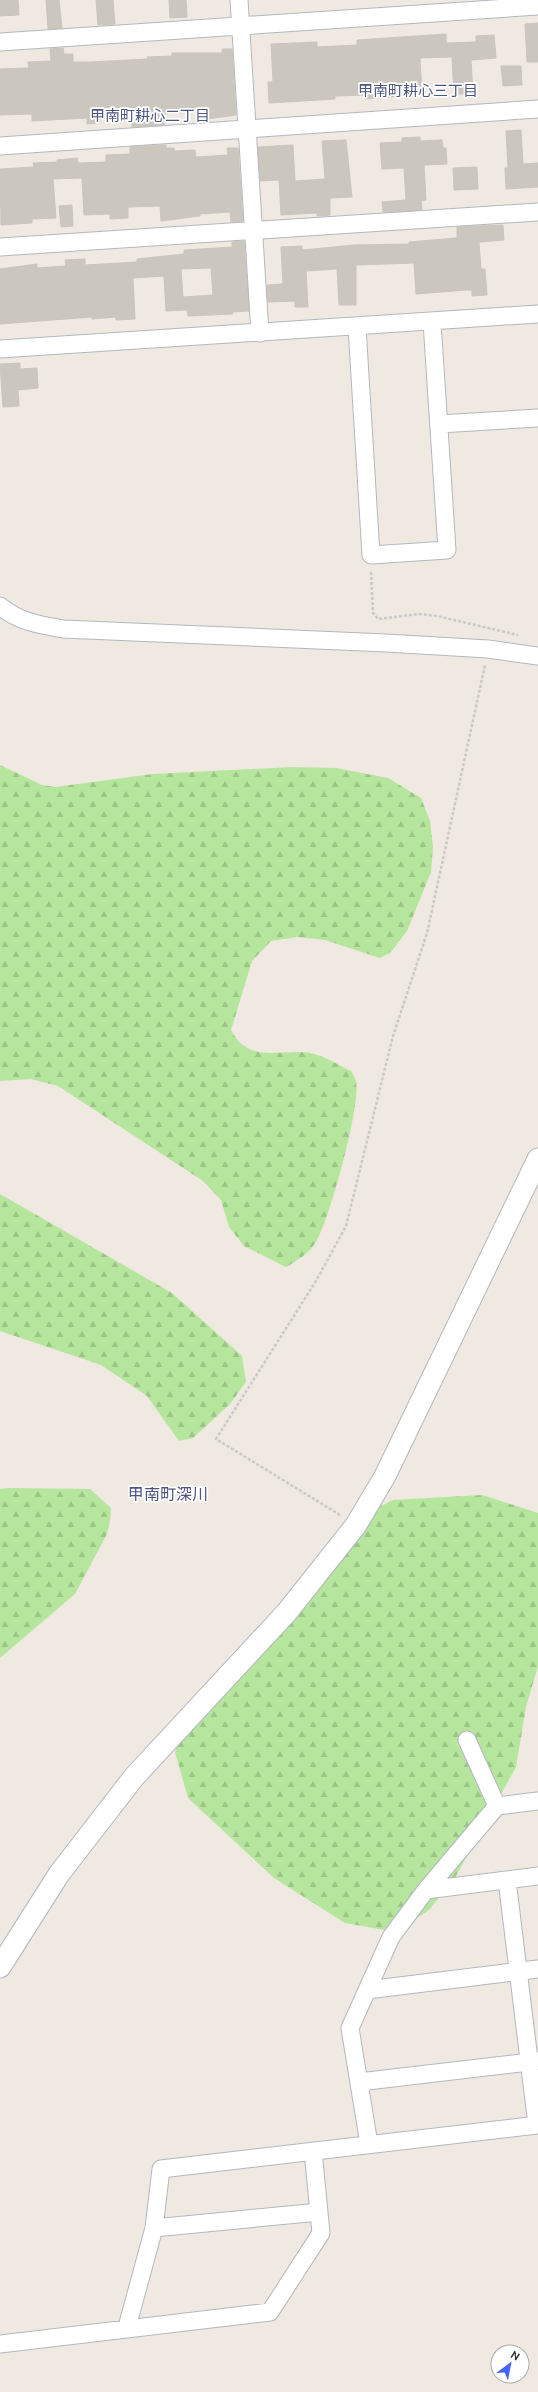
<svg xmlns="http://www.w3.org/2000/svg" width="538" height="2392" font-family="Ubuntu,'Noto Sans JP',sans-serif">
  <defs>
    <pattern id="forest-firs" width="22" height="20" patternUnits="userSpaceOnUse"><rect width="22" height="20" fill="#b6e59e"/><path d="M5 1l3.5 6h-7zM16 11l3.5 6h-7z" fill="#9dc588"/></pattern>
  </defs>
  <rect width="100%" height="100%" fill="#efe9e1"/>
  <path fill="url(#forest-firs)" d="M0,765l42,20 13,2 98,-13 140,-7 43,1 52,10 33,20 9,23 3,26 -2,25 -24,59 -16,21 -11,6 -55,-18 -28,-3 -26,4 -19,20 -21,69c19,37 53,16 83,24 13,3 26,12 37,17 2,3 4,7 5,11 5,23 -27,140 -40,160 -7,11 -19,19 -30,25l-42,-21 -15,-19 -8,-27 -18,-19 -145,-95 -27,-7 -31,2z
    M0,1194l172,99 70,63 4,26 -16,22 -37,34 -14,3 -32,-45 -46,-31 -101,-34z
    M9,1488l81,1 21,19 -1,13 -3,13 -32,60 -75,64v-169z
    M482,1495l56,18v153l-12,41 -10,60 -60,109 -27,34 -33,22 -51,-9 -71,-45 -86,-80 -13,-46 13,-43 177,-195 28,-14z"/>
  <path fill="#cbc7bf" stroke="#cbc5ba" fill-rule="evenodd" d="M0,0h18l1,15 -19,1z
    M46,0h13l3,28 -14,1z
    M96,0h17l2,24 -17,1z
    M169,0h17l1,17 -17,1z
    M538,23v39h-11l-2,-38z
    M446,34v9l30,-1v-6l18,-1 2,23 -25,2 2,34h-19l-2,-37 -32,1 2,36 -55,5v-4l-32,1v3l-66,4 -1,-21h5l-2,-38 46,-2v5l40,-2v-5z
    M63,48l1,6h9v8h18l57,-3 -1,-2 25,-1v-3h50v-4h10l4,66 -29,4v-8l-43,3v11l-32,2 -1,-11 -31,2v5l-13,1v-6l-55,3v-7l-32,1v-46l29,-1 -1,-6 23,-1 -1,-12z
    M501,66h20l1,19 -19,1z
    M521,130l2,34 15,-1v24l-32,2 -1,-21h3l-2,-37z
    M420,137v4l22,-1 1,8h3l1,16 -23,1 2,35 -5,1 1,9 -39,2 -1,-10 24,-2 -2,-32 -22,1 -2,-26 22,-1v-4z
    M346,140l6,57 -22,1v17l-13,1v-3l-36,2 -2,-35 -19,1 -2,-34 35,-2 2,36 30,-2 -3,-38z
    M166,145v3h8v3l21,-1 1,7 32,-2 -1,-7h11l5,73 -12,1 -1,-10 -30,2v2l-39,5 -1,-15 -32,1v11l-18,1v-5l-26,1 -2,-37 -29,1 3,39 -24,1v4l-31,2 -1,-56 34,-2 -1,-4 24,-1v-2l20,-2 1,5 28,-1v-7l24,-1v-7z
    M477,167l1,22 -24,1 -1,-22z
    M72,205l1,21 -12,1 -2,-21z
    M503,225l1,15 -25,2 2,27h4l2,26 -15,1v-6h-5l-51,4 -2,-31 -28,1 -30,1v40h-17l-2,-36 -31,2 2,36h-13v-6l-27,1 -1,-17 16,-1 -2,-37 21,-1v4l52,-5 55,-1v-2l48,-4v-11z
    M244,241l5,70 -17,1 1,2 -45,2 -1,-6 -21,1 -2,-35 -31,2 2,41 -19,1v-3l-24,2v-2l-92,7v-55l37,-5v4l29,-2 -1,-6 20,-1v6l52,-3v-3l47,-5v-4l48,-3v-5zM211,268l2,27 -30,2 -2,-28z
    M20,363v6l17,-1 1,20 -20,2 1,16 -16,1 -3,-43z"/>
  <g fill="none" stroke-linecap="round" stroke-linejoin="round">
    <g stroke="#b4b7c1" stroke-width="19">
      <path id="minor" d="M239,0l21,333
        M0,42l538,-36
        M0,146l538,-37
        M0,247l538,-35
        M357,327l14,228 76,-5 -15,-228
        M0,349l538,-35
        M439,424l99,-6
        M0,606c19,16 40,19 63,23l323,14 102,6 50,7
        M467,1740l30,66
        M507,1880l30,245
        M426,1890l112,-14
        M367,1990l171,-21
        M359,2082l179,-21
        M369,2144l-19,-116 41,-91 35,-47 71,-84 41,-5
        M154,2228l165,-16
        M127,2327l27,-99 7,-59 377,-44
        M0,2344l270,-32 51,-79 -8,-82"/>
    </g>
    <g stroke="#b4b7c1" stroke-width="23">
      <path id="tertiary" d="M0,1967l59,-93 75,-97 153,-165 69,-87 29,-49 153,-317"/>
    </g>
    <path stroke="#c9c9c9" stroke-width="2.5" stroke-dasharray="3 2" stroke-linecap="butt" d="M371,572l2,41 5,6 41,-5 18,2 81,19
      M340,1515l-124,-76 100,-158 30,-55 47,-190 34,-103 58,-268"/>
    <use href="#minor" stroke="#fff" stroke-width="17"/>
    <use href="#tertiary" stroke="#fff" stroke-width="21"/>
  </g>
  <g text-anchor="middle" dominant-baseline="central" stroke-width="3.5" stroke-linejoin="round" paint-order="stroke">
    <g font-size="15" fill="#4d5680" stroke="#fff">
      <text x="418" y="90">甲南町耕心三丁目</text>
      <text x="150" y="115">甲南町耕心二丁目</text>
    </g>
    <g font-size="16" fill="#4d5680" stroke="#fff">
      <text x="168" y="1494">甲南町深川</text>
    </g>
  </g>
  <g transform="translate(510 2364) rotate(32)"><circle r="19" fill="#ffffff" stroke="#ababab"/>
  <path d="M0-3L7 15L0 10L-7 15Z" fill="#4264fb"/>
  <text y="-6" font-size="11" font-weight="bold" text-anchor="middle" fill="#2e2e2e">N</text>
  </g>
</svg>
